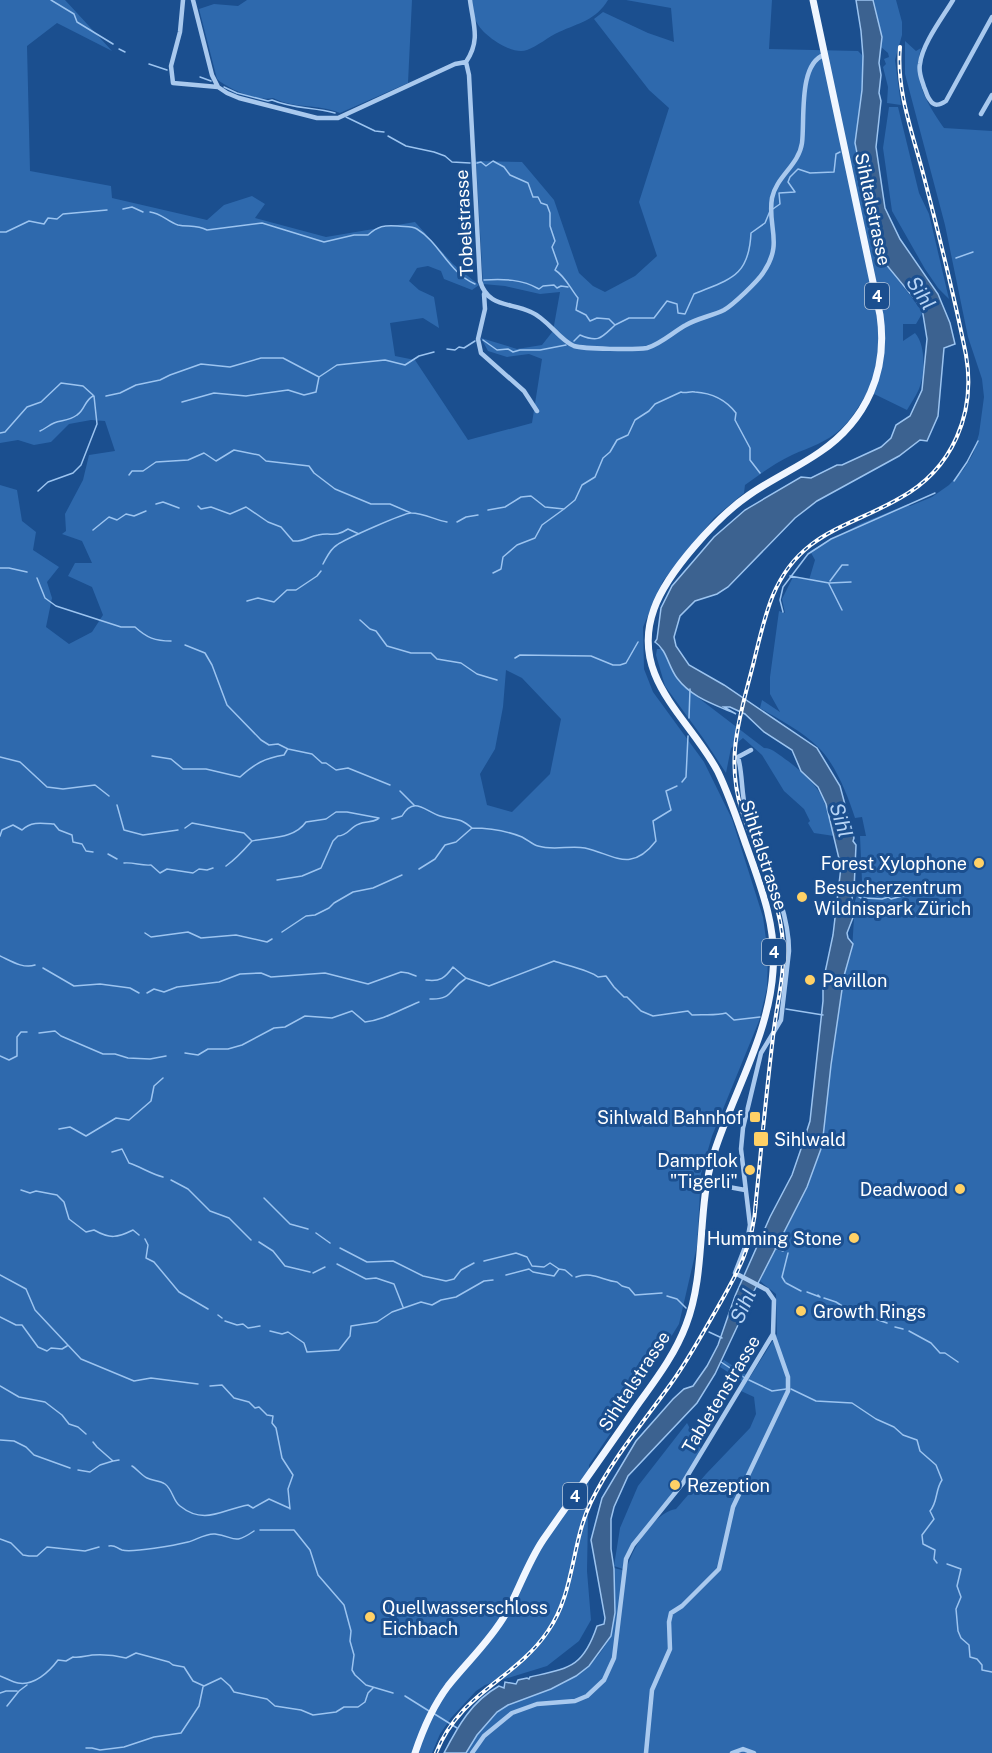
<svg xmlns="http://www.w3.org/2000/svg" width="992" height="1753" font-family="'Public Sans',sans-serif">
  <rect width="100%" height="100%" fill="#1b4f8f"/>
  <path fill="#2e69ad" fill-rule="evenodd" d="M0,0h65l47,51 -55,-28 -30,23 3,125 81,15 1,12 95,22 17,-15 28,-9 13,8 -10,14 71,19 89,-15 38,42 26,21 -7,5 -28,-11 -3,-8 -13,-5 -11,2 -8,13 10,9 15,7 5,31 -16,-10 -33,5 5,33 20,4 53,80 64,-17 10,-64 -13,-5 -22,3 -19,-6 -7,-13 36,11 25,-4 11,-14 7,-39 -20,2 -35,-8 -22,-2 -7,-123 46,1 32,38 25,73 14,13 12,6 30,-16 22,-20 -18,-54 30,-94 -20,-18 -55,-71 9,-7 45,21 26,9 -3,-34 -45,-8h146l-3,49 89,2 5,5 -1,34 -7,53 10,50 15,64 43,55 -7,12h-13v17l12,-8c11,12 10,41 4,56 -3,7 -8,14 -12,21l-39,-19c-8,13 -15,27 -27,38 -14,13 -31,18 -49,26 -17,8 -32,19 -47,30l-1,8 -30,25 -51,63 -20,46 1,42 9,23 51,70 28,57 31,98 5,37 -1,34 -8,33 -47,115 -11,38 -4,72 -18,78 -59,95 -31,46 -2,106 4,49 -12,21 -32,25 -62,19 -9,6 -25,27 -11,16 -8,19h-432v-1268l17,5 5,31 14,11 -3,18 26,17 -12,15 5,16 -6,29 23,17 23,-12 11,-17 -11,-28 -24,-11 7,-13h17l-10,-22 -20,-7 4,-3 -1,-17 18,-34 6,-25 26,-4 -10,-30 -14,-1 -22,4 -18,18 -17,3 -16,-5 -18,3zM506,670l16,8 39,41 -11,55 -38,38 -25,-7 -7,-31 15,-25 8,-42z
    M247,0h165l-4,83 -68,30c-24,-10 -42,-3 -67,-15 -15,4 -45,-9 -56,-19l-18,-70 15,-5 24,2z
    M472,0h136c-12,20 -29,23 -49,32 -11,5 -21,14 -32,18 -15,6 -44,-15 -50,-27 -4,-7 -4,-16 -5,-23z
    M874,0h22l6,22v13l-7,25 6,45 -14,-2 1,-16 -5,-20 3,-3 -2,-5 5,-2 -1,-4 -7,-6 1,-10z
    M905,41l11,10 5,-3c-9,31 5,54 23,80l48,3v1622h-526c9,-14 18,-30 31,-41 14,-12 34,-16 51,-22 21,-7 42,-22 55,-41 3,-5 7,-10 9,-16 5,-21 2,-43 2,-65l12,3c5,-21 27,-58 50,-62l30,-35 44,-46 6,-14 -2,-17 -13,-6 4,-8 -25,-16 4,-7 26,17 27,-43 -1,-40 -16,-13 47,-94 15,-41 9,-81 13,-89 8,-25 3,-50 7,-20 -2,-45h6l-4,-19 -7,1c-7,-22 -20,-55 -37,-71 -16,-16 -38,-27 -58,-39l2,-8 18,12 -10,-18v-17l9,-66 6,2 -3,-14 11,-22 16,3 6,-20 -5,-9 50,-27 48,-20 2,2 22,-9 17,-12 15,-16 9,-15 6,-20 5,-37 -2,-18 -14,-42 -23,-112 -40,-151z
    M889,107h9l21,86 10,21 20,85 -11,-11 -13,-19 -33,-58 -9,-63z
    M657,649h5l14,28 20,19 68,52c9,0 16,8 24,13 33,25 37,37 46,75l-20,-3 -6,-10 2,-2 -6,-12 -20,-18 -22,-36 -19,-17 -12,10 -5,25 -23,-35 -38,-52 -9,-31z
    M687,1423l15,28 -20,32 -57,75 -2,11 -9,-3 6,-38 18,-42z"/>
  <path fill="#3c6290" stroke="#9cc4f0" stroke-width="1.5" d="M856,0h17l9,37 -3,26 2,12 -2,18 2,8 -5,46 9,61 15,31 38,55 12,29 5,21 -11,4 -6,68 -11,25 -7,-1 -21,16 -82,45 -22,17 -67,69 -11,7 -22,7 -15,15 -6,21 2,9 13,19 35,20 93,63 23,38 14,52 -1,3 3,4 -2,45 -2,8 2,17 -7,18 1,5 5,6 -9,32 -13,89 -9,81 -15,41 -54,106 -38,81 -18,29 -69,73 -14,31 -3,12v30l3,20 1,44 -4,23 -22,30 -13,10 -25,13 -43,16 -11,7 -20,23 -11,18h-22c14,-27 28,-52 55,-67l5,2 1,-6 11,2 2,-4 9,-2 2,1 1,-2c39,-9 53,-9 67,-51l7,-2 1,-6 -14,-78 11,-42 34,-57 37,-42 11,-10 9,-3 14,-20 11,-21 17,-49 35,-79 22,-42 10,-29 8,-25 13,-120v-19l10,-47 8,-68 -15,-63 -8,-17 -17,-16 -9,-21 -28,-18 -19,-18 -15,-7h-6l12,7c-22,-10 -44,-16 -59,-36 -9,-12 -10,-28 -22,-36l2,-3 4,-31 11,-22 42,-49 31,-27 56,-33 10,1 26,-13h5l39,-18 10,-9 5,-13 14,-9 12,-26 5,-51 -5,-31 -42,-51 -15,-64 -10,-50 7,-53 1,-34 -2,-25z"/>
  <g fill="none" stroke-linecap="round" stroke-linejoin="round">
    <path stroke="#9cc4f0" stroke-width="1.5" d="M51,0l23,14 3,8 36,22
      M119,49l6,3
      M149,64l18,6
      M200,77l11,4
      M224,87l13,6 31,8 4,-1c21,9 42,7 63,13
      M346,117l29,14 9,1
      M388,136l18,10 28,6 11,4 7,6 18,1
      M477,163l4,-1 5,4 7,-5 11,6 6,8 18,8 5,14h5l3,6 6,2 3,8v13l5,15 -3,6 6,17 -3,6c10,6 15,18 23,28l-2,12 10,5 4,6 7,-3 12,1 6,6 14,-7h25l13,-17 10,3 1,9 7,1 9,-20c36,-15 55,-17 57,-61l14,-10 5,-12 10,-7 -1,-11 16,-1 -7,-10 2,-5 8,-8 12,4 24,-1 2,-18 4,-2
      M123,209l9,-2 11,5
      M150,212c11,1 18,10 28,13 10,2 19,0 29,5l55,-7 62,19 30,-7h14c10,-9 16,-10 30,-9 6,1 14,0 19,3 23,14 31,43 58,55
      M0,232h6l23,-11 15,3 4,-6 9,1 6,-5 44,-4
      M956,258l17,-6
      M484,280c20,-1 38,-1 55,9l4,-3 11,-1 3,3 4,-2 7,1
      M483,340l14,10 11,-1 5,3 7,-2h20l26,-5
      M574,341l6,-6c19,8 21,3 35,-10
      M447,349l8,1 4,-3 5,1 11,-7
      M106,396l14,-3 16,-8 24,-5 10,-5 31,-11 29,3 31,-9h22l36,19 18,-12 48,-5 20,5 14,-9 15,-4
      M182,402l32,-9 32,3 42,-6 16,5 12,-3 3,-15
      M40,431c5,-2 9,-6 14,-8 8,-3 15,-2 23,-8 8,-5 7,-14 16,-19
      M0,433l5,-1 22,-25 14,-5 20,-19 22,3 10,9
      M129,475l3,-4h11l13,-9 32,-2 16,-7 12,8 18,-11 25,5 7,6 43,5 5,7 21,16 36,15h19l21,9
      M954,481l13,-19 11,-21
      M38,491l10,-9 25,-9 8,-8 16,-41 -3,-28
      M156,504l7,-2 16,6
      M198,506l3,3 10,-2 19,7 16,-7 22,15 13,5 12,14c11,1 16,-5 25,-6 14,-3 16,3 30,-6l11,5
      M488,510l17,-3 16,-10 10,-1 14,11 19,2 11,-9 7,-15 13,-8 8,-19 7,-6 7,-12 11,-5 7,-15 14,-9 6,-7 26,-12c5,2 8,-1 14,0 17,1 31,8 41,21l-1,7 15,28v12l10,13
      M457,522l9,-5 12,-2
      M93,530l16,-13 8,3 9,-6 8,2 12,-5
      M323,564c4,-7 7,-15 14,-19 8,-6 67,-32 74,-32 13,0 24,7 36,9
      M0,568h9l18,4
      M493,573l8,-4 2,-12 14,-12 18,-7 7,-13 22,-16
      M790,576l39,7 22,-1
      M37,578l8,20 11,8 65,21h14c12,11 20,14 36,14
      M830,581l12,-16h6
      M829,584l13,26
      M247,601l11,-3 16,4 13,-12h9l21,-14 4,-5
      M783,612l-3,-12 3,-13 25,-33 23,-15 104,-46
      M360,620l10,9 6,2 11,15 24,7h20l6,6 24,4 16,11 20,6
      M185,645l20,8 7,12 15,40 34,35 8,5 9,-1 10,5 24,5 10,9h4l10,7 12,-2 42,17
      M515,658l5,-3 71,1 22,9h7l6,-2 12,-21
      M689,718l1,-29
      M152,756l19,3 12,10h23l34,8c14,-13 25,-19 44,-22l3,-5
      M0,757l20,5 27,25 16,2 32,-4 14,11
      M682,782l4,-5 2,-41
      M400,791l14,14
      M117,805l7,25 19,5 35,-5
      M392,819l10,-3c12,-21 24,-4 38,0 16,5 18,0 32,12 16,0 35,3 50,9 6,3 11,8 16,9 16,5 32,-1 47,2 30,7 46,25 71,-7l-3,-20 18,-11 -5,-19 11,-5
      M185,828l7,-5 52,10 7,7
      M0,836l2,-6 11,-5 9,5c9,-9 20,-7 32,-6l5,6 13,5 1,7 9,2 4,7 7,1
      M108,854l9,5
      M124,863c10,-1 17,3 27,2l9,8 7,-4 26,4 6,-4 8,1 6,-2
      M226,866c10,-7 18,-16 26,-25 19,-4 42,-2 54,-19l20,-3 10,-7h11l32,6
      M419,869l16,-10 10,-14 11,-3 16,-14
      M277,880l25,-4 19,-8 12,-27 5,-5c10,0 12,-9 21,-12 6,-3 12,-1 19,-5
      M859,897l2,1
      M864,898l18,1 6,-2 3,2 15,-4
      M282,932l24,-16 9,-1 14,-7 5,-5 19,-11 20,-4 29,-13
      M145,933l6,4 37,-5 13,6 35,-3 31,7 5,-3
      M0,956c11,5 23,13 35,9
      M43,968l31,18 26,-2 30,4 9,5
      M426,980c14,2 19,-2 27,-13l13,11 23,8 65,-25c11,4 36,9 44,16l8,-1 8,11 10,10h3l14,14 12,5 35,-5 4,4c12,-1 23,1 34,-2l8,7 26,-3
      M147,993l7,-4 10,3 13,-5 42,-5 21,-8 21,-1 10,4 54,-4 43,11 33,-12 7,1 8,3
      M430,999c23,1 19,-10 35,-20
      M786,1009l37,6
      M39,1033l16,-2 6,5 42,18h12l13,4 22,1 16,-3
      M185,1053l13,2 10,-6h20l14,-4 32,-17 11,-1 20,-11 27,2 20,-7 13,11c19,-2 36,-13 54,-20
      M0,1056l9,4 8,-4v-19l4,-5h6
      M59,1129l11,-2 16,9 30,-18 13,2 22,-19 3,-15 9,-8
      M112,1152l10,-3 7,14c12,4 22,11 34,14
      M171,1180l17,9 22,22 19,7 22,22
      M21,1190l9,3 6,-2 21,4 7,7 5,17 17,13 8,-2c16,9 23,8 39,0l6,5
      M264,1198l26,26 18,5
      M316,1233l14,10
      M145,1239l3,6 -2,13 8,4 25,30 29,17
      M259,1242l14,9 12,15 25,6
      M340,1248l27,14 26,-1 30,15 23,5 8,-2 7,-9 13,-7
      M775,1248l8,3
      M484,1261l32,-8 11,4 5,9 12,1 6,-4 9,6
      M337,1264l29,15 10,-1 18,6 9,23
      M313,1273l12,-6
      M0,1275l26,14 9,21 46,49 53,22 17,-3 47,6
      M506,1275l23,-6 4,3 21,4 5,-7 6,1 7,6
      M576,1277c17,-6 27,4 41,5l5,4 7,2 6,7 27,-2
      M785,1282l-3,-5 6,-24
      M786,1283l15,8
      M807,1292l13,5 -2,-2
      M667,1296l10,3 9,9
      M824,1298l12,4 11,7 40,14
      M218,1315l4,3
      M0,1317l16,8h6l16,22 9,4 4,-3 11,1 5,-3
      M225,1321l12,4 6,-1 5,4 12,-2
      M895,1327l8,2
      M270,1331l12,3 6,-2 16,11 3,9 32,-2 11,-14 1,-10 26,-4 15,-10 29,-10 11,3 9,-5 15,-3 28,-16 9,-1
      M909,1331l22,12 9,10h5l13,9
      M709,1332l13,6
      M721,1362l24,16
      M749,1380l23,11 14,-2
      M0,1386l19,11 26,5 17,13 7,9 9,3 8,7
      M210,1386l12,-1 12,13 15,4 6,6 4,-1 8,8 6,1 -1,7 4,5 6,30 11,17 -5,14 2,20
      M791,1389l25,12 36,2 24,16 18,8 9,8 14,5 3,11 16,14 6,15c-7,10 -4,22 -12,31l4,8 -12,16 1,9 12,6 -1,9 3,4
      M0,1440l14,1 12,6 8,8 36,13
      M93,1442l4,5 16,14 6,-1
      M132,1466c5,3 10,10 15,12 6,3 12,2 18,6 8,6 8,17 15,22 25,20 43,3 68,-1l5,3 16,-9 20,9
      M78,1470l12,2 10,-7 13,-4
      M260,1530h34l16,20 8,25 26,30 7,26 -1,10 4,14 -2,15 3,5 11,10 27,8
      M0,1539l11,4 12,12 6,1h8l10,-9 38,4 14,-4
      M109,1546c7,-1 7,2 13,4 10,3 54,-5 66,-8 8,-2 18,-9 27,-8 20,2 17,12 39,-3
      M947,1564l14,5 -4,17 4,11 -5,12 2,22 3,7 8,7 1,12 7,2 5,6v5l10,2
      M0,1676c6,2 12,6 18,7 16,3 31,-11 40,-23l8,1 7,-4c7,1 12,-1 19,-2 12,-1 22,0 34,3l10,-5 33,9 4,3 11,2 9,14 11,5 17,-8 9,8 4,6 33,7 8,7 26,4 12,5 23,-3 8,-5h14l7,-5 3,-9 5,-5
      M0,1693l6,-2h11
      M405,1696l24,15
      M7,1706l12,-15 8,-6
      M433,1713l24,15
      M86,1748h6l8,2 24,-3 30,-10 27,-4 18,-27 4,-19"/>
    <path stroke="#a9c9ee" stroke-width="4.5" d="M183,0l-3,32 -9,34 2,17 45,4 9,6 12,5 78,20h21l117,-54 11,-2
      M193,0l19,75 6,12
      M953,0c-10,17 -31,44 -33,64 -2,8 2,16 4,23 2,4 3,10 6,13 4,7 10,5 16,1l46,-84
      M466,62l3,13 11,206c8,27 30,21 51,31 17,7 28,28 43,34 10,3 61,4 73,2 14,-4 26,-16 39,-23 12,-7 26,-9 38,-15 9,-5 34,-29 39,-37 21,-30 4,-46 9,-75 4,-21 27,-33 30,-55 3,-23 -4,-79 22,-88
      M466,62c15,-22 7,-38 4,-62
      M981,114l11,-19
      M484,294l1,15 -7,30 3,14 43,38 13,20
      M707,1183l38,7
      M472,1753l12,-17 28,-23 25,-9 38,-3 12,-5 17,-16 10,-22 12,-99 7,-14 50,-62 90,-149
      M646,1753l6,-63 18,-41 -1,-27 2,-9 11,-7 37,-37 14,-62 55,-116v-14l-15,-43 1,-34 -7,-10 -32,-17 12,-31 3,-17 -9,-76 2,-21 18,-75 20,-33 8,-69c0,-46 -28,-96 -43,-140 -5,-18 -3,-36 -8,-54l13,-7
      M732,1753l11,-4 11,4"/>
    <path stroke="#f0f6ff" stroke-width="7" d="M415,1753c8,-24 18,-47 33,-67 19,-24 42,-45 57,-71 14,-25 22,-51 38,-75 30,-43 61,-86 91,-130 19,-27 40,-53 52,-85 21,-55 10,-116 28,-172 19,-60 55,-118 59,-182 4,-45 -13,-87 -28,-129 -8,-23 -16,-47 -27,-70 -28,-54 -89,-94 -64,-163 13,-37 63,-92 95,-114 23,-16 48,-27 71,-43 47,-32 68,-81 60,-137l-67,-315"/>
    <g stroke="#fff" stroke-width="4">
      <path id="rail" d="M755,1210c6,-58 11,-116 18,-173 3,-31 12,-61 10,-92 -2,-46 -27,-90 -41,-134 -17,-52 -2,-95 11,-146 6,-24 11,-48 20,-70 27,-63 75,-67 127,-97 53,-29 76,-85 66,-143 -12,-60 -27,-120 -42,-178 -11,-43 -28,-86 -24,-130
        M436,1753c24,-61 79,-73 112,-122 27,-39 23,-88 43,-129 21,-43 51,-78 79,-117 17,-23 31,-49 45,-73 22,-38 38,-65 41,-110"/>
    </g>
    <use href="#rail" stroke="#1b4f8f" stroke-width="1.5" stroke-dasharray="4.5" stroke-linecap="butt"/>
  </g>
  <g fill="#ffd166" stroke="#1b4f8f" stroke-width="2">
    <circle cx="979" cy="863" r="6"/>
    <circle cx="802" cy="897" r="6"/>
    <circle cx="810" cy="980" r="6"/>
    <rect x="749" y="1111" width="12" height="12" rx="3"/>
    <rect x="753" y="1131" width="16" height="16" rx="3"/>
    <circle cx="750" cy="1170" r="6"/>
    <circle cx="960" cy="1189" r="6"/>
    <circle cx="854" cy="1238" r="6"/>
    <circle cx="801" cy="1311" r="6"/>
    <circle cx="675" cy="1485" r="6"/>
    <circle cx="370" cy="1617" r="6"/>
  </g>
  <g text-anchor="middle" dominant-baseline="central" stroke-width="6" stroke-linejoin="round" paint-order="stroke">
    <g fill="#1b4f8f" stroke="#bbcadd" stroke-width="1.5">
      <rect x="865" y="283" width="24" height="26" rx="4.5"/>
      <rect x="762" y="939" width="24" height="26" rx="4.5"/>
      <rect x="563" y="1483" width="24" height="26" rx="4.5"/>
    </g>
    <g font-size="16" font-weight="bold" fill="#fff">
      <text x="877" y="296">4</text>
      <text x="774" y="952">4</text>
      <text x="575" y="1496">4</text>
    </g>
    <g font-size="18" fill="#fff" stroke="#1b4f8f">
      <text transform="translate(873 209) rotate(78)">Sihltalstrasse</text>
      <text transform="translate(464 223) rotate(-93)">Tobelstrasse</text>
      <text transform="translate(764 855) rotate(72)">Sihltalstrasse</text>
      <text transform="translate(634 1381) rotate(-57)">Sihltalstrasse</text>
      <text transform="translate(721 1394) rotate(-59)">Tabletenstrasse</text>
    </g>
    <g font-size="18" fill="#fff" stroke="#1b4f8f" text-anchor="start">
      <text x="967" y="863" text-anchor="end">Forest Xylophone</text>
      <text x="814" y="887">Besucherzentrum<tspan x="814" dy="21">Wildnispark Zürich</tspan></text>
      <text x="822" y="980">Pavillon</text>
      <text x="743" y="1117" text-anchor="end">Sihlwald Bahnhof</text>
      <text x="774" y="1139">Sihlwald</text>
      <text x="738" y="1160" text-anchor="end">Dampflok<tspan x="738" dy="21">"Tigerli"</tspan></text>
      <text x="948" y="1189" text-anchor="end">Deadwood</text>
      <text x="842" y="1238" text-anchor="end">Humming Stone</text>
      <text x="813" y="1311">Growth Rings</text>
      <text x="687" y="1485">Rezeption</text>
      <text x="382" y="1607">Quellwasserschloss<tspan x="382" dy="21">Eichbach</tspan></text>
    </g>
    <g font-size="20" font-style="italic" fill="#b5d3f5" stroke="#1b4f8f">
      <text transform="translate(921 293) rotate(57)">Sihl</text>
      <text transform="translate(841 820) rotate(73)">Sihl</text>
      <text transform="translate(743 1306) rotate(-65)">Sihl</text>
    </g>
  </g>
</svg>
